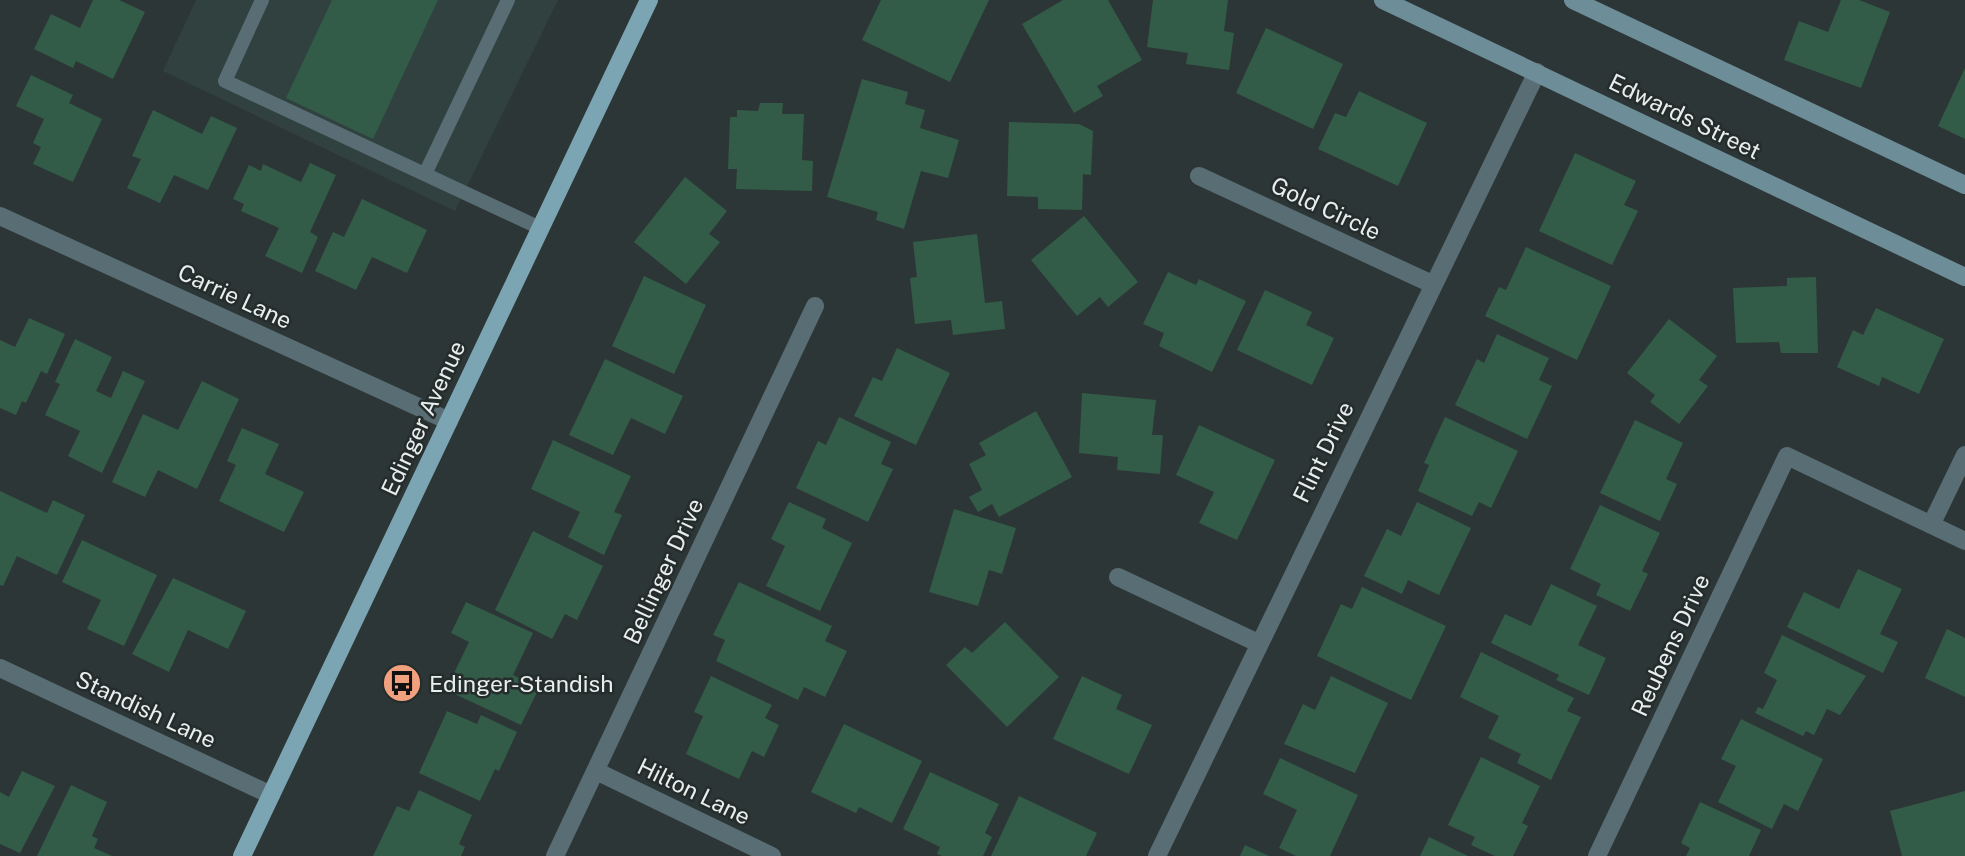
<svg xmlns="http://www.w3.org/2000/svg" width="1965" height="856" font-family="'Public Sans',sans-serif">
  <rect width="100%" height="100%" fill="#2d3636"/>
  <path fill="#304140" d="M196,0h362l-103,211 -292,-140z"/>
  <path fill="#325c47" d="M93,0h26l26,12 -32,67 -37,-18 -3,7 -39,-19 17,-35 29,14z
    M332,0h106l-65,139 -87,-41z
    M881,0h108l-39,82 -88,-42z
    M1063,0h45l34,60 -45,26 6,10 -29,17 -52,-89z
    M1153,0h75l-4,31 10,2 -5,37 -43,-6 2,-11 -41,-6z
    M1841,0h18l31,12 -29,76 -77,-28 15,-39 29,11z
    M1266,28l77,36 -30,65 -77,-36z
    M1965,68v71l-27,-13z
    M31,75l42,20 -4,8 33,16 -29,63 -40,-18 8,-17 -8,-4 11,-24 -28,-13z
    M862,79l46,13 -3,12 20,6 -5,18 39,12 -11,38 -27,-7 -17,58 -28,-9 2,-8 -51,-15z
    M1359,91l68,32 -29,63 -80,-37 17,-36 11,4z
    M760,103h23l-1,11h22l-2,46 11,1 -1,30 -76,-2 1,-20h-9l2,-52h7v-7l21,1z
    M153,110l49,24 9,-18 26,12 -29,62 -34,-15 -14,28 -33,-15 14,-29 -9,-3z
    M1009,122l70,2 14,7 -2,44 -8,-1 -1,36 -44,-1v-12l-31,-1z
    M1575,153l61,28 -12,24 14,6 -26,54 -73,-34z
    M310,163l26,12 -26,57 8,5 -16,36 -37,-17 14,-28 -38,-17 3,-7 -11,-5 16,-34 12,6 2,-7 38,18z
    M685,177l42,34 -18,23 11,8 -34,42 -52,-42z
    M362,199l65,31 -20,43 -35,-16 -16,33 -41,-19 18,-39 11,5z
    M1084,216l54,66 -30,25 -8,-10 -23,19 -46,-56z
    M977,234l8,69 17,-2 3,28 -52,6 -2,-15 -36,4 -5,-46 7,-1 -4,-35z
    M1526,247l85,39 -34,74 -92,-44 14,-29 7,3z
    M1168,272l28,13 3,-6 47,22 -34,71 -53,-26 5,-13 -21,-9z
    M644,276l62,29 -32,69 -62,-28z
    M1816,277l2,76h-37l-2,-11 -43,1 -3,-55 54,-2v-8z
    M1265,290l47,22 -6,13 28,13 -22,47 -75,-35z
    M1876,308l68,31 -25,55 -37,-17 -3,9 -42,-19 16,-37 10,5z
    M29,318l36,16 -18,40 -6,-3 -15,32 -4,-2 -6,14 -16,-7v-68l15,7z
    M1669,319l48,37 -18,24 9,6 -29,38 -29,-22 5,-7 -28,-22z
    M1497,334l52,24 -10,22 13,6 -25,53 -72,-34 22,-46 7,4z
    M75,339l37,18 -16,34 15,7 12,-27 22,10 -43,92 -34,-17 12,-25 -35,-16 15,-31 -5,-2z
    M897,348l53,25 -34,72 -62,-29 19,-39 9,4z
    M605,359l78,37 -18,38 -34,-16 -18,37 -44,-20z
    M202,381l37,18 -42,90 -39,-19 -13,27 -33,-15 31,-68 35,16z
    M1082,393l74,7 -4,35h11l-3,39 -43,-4 1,-13 -39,-4z
    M1036,411l36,66 -73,40 -7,-13 -14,8 -9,-15 13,-7 -13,-26 17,-9 -7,-12z
    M839,417l52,25 -10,22 12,5 -25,53 -72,-34 22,-47 8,4z
    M1445,417l73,34 -27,57 -12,-6 -7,14 -54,-25 11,-26 -5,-2z
    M1635,420l48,23 -17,36 11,5 -17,37 -60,-28z
    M1199,425l76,35 -38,80 -38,-17 15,-31 -38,-17z
    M242,428l37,16 -14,30 39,18 -20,40 -65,-31 17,-36 -9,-4z
    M553,440l78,36 -17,36 8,3 -18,40 -36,-18 12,-25 -49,-23z
    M0,491l47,22 6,-13 32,15 -28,60 -40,-19 -14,30 -3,-1z
    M789,502l37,17 -4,9 30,15 -32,68 -54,-25 19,-40 -14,-7z
    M1417,502l54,26 -32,67 -31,-15 -6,14 -38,-18 23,-47 14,7z
    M1600,505l60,28 -18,38 6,3 -18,37 -34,-16 5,-11 -31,-15z
    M954,509l62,19 -14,46 -13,-4 -11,36 -49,-14z
    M533,531l70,35 -26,54 -12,-6 -13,25 -57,-29z
    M82,540l75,35 -33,71 -37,-17 14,-29 -39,-18z
    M1858,569l44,20 -22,45 18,8 -15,31 -96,-46 17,-35 35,17z
    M173,578l73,33 -18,38 -40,-19 -19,42 -37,-18z
    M739,582l93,44 -7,15 22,10 -22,46 -21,-10 -6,13 -82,-39 9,-21 -12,-5z
    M1551,584l46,22 -19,39 28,13 -17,37 -33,-15 3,-5 -68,-32 14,-29 26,12z
    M1362,587l84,39 -35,74 -94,-44 24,-52 11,5z
    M466,602l67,31 -20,42 26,13 -18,37 -75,-35 23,-48 -18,-9z
    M1005,622l54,55 -52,50 -61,-62 19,-18 7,6z
    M1947,629l18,9v59l-40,-19z
    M1782,635l84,41 -26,39 -13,-6 -13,26 -8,-4 -3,5 -48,-23 3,-6 5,2 14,-29 -13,-7z
    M1481,652l93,46 -7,13 14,6 -30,63 -34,-17 4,-9 -33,-16 11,-22 -39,-19z
    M711,676l61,29 -7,13 14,7 -15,32 -12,-6 -13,28 -53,-25 17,-38 -9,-4z
    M1082,676l40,19 -6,14 36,16 -23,49 -76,-35z
    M1331,676l57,27 -33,70 -71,-29 19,-40 12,6z
    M447,711l30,13 4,-9 36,17 -18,39 -4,-2 -15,32 -61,-28z
    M1741,719l82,40 -25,52 -14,-7 -12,25 -54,-27 18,-36 -15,-7z
    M844,724l78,37 -30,62 -33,-16 -3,6 -45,-21z
    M1481,757l59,29 -18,37 6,3 -15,30h-18l-24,-11 4,-8 -27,-12z
    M1280,758l78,37 -28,61h-34l-17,-8 18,-38 -34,-16z
    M22,771l33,15 -35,67 -20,-9v-52l9,5z
    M930,772l69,32 -14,29 7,4 -9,19h-41l-5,-2 3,-7 -37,-18z
    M71,785l36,17 -15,34 6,3 -4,9 18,8h-75z
    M419,790l53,25 -13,29 6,3 -4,9h-88l24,-50 12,5z
    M1965,791v65h-63l-12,-45z
    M1019,796l78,37 -11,23h-95z
    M1700,802l61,28 -12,26h-63l4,-8 -9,-5z
    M1429,837l39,19h-48z
    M1245,845l24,11h-29z"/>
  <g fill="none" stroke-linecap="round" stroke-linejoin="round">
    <path stroke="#596e74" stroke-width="14" d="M262,0l-37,81 315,147
      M425,174l83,-174"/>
    <path stroke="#596e74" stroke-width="18" d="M1199,176l233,108
      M0,216l449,205
      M1931,525l34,-70
      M1118,577l140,66
      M0,668l271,127
      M596,771l176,85
      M555,856l260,-550
      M1157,856l380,-784
      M1597,856l190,-400 178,85"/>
    <path stroke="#6d8d98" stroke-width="18" d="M1383,0l582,277
      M1573,0l392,185"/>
    <path stroke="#7ca5b4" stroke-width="18" d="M242,856l407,-856"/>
  </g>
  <defs>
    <g id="bus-disc" transform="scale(2.0125)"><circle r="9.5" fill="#f2a17e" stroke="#242c2c"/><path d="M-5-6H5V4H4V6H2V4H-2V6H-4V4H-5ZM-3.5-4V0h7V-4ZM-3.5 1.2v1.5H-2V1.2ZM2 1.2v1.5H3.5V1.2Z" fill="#111"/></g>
  </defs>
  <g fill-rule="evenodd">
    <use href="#bus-disc" x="402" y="683"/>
  </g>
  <g text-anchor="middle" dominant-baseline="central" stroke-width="5" stroke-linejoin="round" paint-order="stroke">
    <g font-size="23" fill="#e8eeed" stroke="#242c2c">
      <text transform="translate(1685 116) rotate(26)">Edwards Street</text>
      <text transform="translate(1326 208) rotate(25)">Gold Circle</text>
      <text transform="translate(235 296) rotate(25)">Carrie Lane</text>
      <text transform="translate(423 418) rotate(-65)">Edinger Avenue</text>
      <text transform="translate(1323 452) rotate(-64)">Flint Drive</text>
      <text transform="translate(663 571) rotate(-65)">Bellinger Drive</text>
      <text transform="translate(1670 645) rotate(-65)">Reubens Drive</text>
      <text transform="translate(146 709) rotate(25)">Standish Lane</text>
      <text transform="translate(694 791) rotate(26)">Hilton Lane</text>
    </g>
    <g font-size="23" fill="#e8eeed" stroke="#242c2c" text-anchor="start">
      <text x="429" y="683">Edinger-Standish</text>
    </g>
  </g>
</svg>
